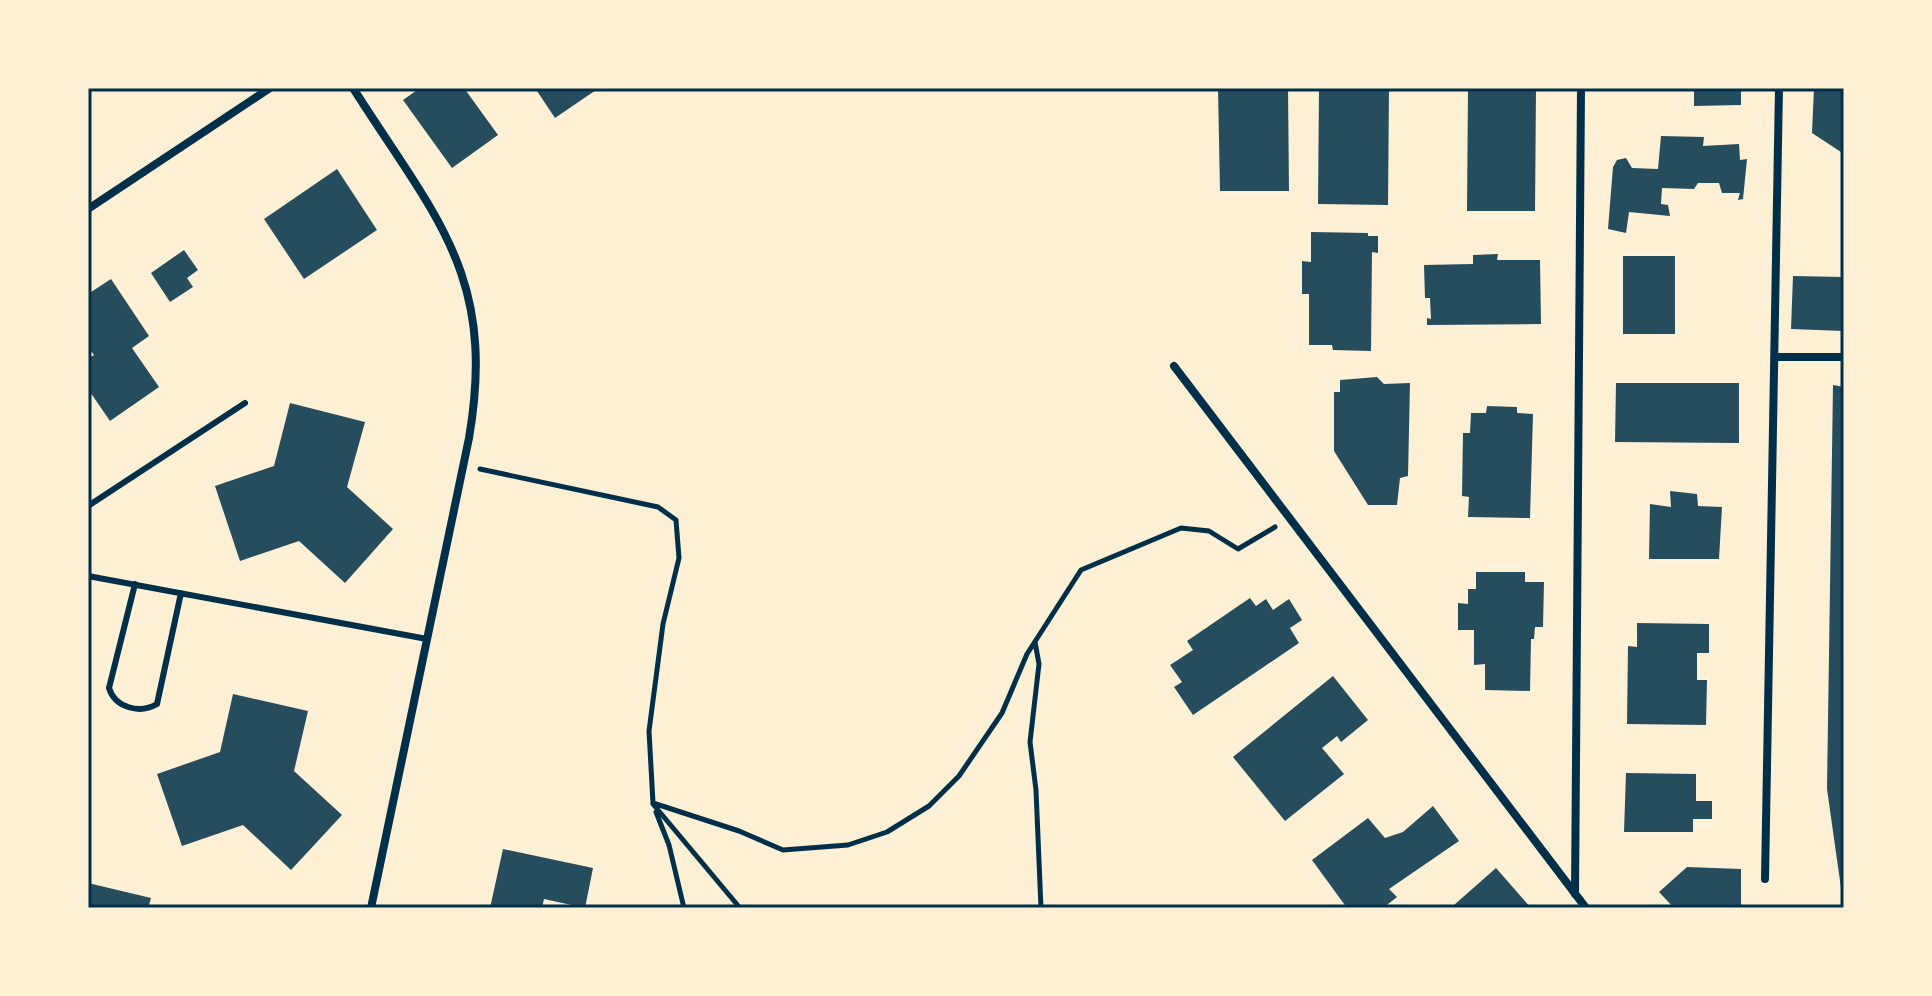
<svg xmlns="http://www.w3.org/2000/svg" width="1932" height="996" font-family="'Asap Condensed',sans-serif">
  <rect width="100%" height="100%" fill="#fdf0d5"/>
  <path fill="#264d5e" d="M420,88h44l34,47 -46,33 -49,-68z
    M535,88h64l-44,30z
    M1218,88h70l1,103h-69z
    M1319,88h70l-1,117 -70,-1z
    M1468,88h68l-1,123h-68z
    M1694,88h47v17l-47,1z
    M1814,88h30v66l-32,-21z
    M1661,136l43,1 -1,9 36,-2 1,16 7,-1 -4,40 -5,1 2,-7h-18l-3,-10h-21l-4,6 -32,-1 -1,16 7,1 2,11 -41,-4 -3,21 -18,-4 5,-62 4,-7 9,-2 6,10 26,1z
    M337,169l40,61 -73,49 -40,-60z
    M1311,232l57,1v3h10v17l-6,-1 -1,99 -38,-1 -1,-5h-23v-51h-7v-33l9,1z
    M184,250l14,20 -11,8 6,9 -23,15 -19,-29z
    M1498,254l-1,6h43l1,64 -114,1v-7l4,1 -1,-21h-5l-1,-33 49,-1v-9z
    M1623,256h52v78h-52z
    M1793,276l51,1v54l-53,-2z
    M111,279l38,57 -17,12 27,39 -49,34 -22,-32v-30l6,-4 -6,-8v-53z
    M1377,377l7,7 26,-1 -2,93 -8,2 -3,27h-29l-34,-54v-59h6v-12z
    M1616,383h123v60l-124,-1z
    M1833,385l11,2 -2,508 -15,-106z
    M290,403l75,19 -18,65 46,42 -48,54 -46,-42 -59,20 -25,-75 59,-20z
    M1487,406l30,1v6l16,1 -3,104 -62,-1 1,-20 -7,-1 1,-63h7l1,-20h15z
    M1670,491l27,3 1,12 24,1 -3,52h-70l1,-55 21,3z
    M1476,572h49v10h19l-1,45h-8l-1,12h-3l-1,52 -45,-1v-26l-11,1v-35h-16v-27l10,1v-15h8z
    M1250,598l6,8 10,-7 7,11 16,-11 13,21 -12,8 9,15 -106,72 -19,-28 8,-5 -12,-17 23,-15 -6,-9z
    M1637,623l72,1v29h-12v27h10l-1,45 -79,-1 1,-78 9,1z
    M1333,676l35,44 -27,22 -4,-6 -15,12 22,26 -59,47 -52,-64z
    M233,694l75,17 -14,60 48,44 -51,55 -48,-45 -61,21 -25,-72 63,-22z
    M1626,773l70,1v27h16v18h-19v13h-69z
    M1433,806l26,35 -70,48 8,8 -14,11h-36l-35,-48 56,-42 17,20 18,-6z
    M503,849l90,19 -8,40 -41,-9 -2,9h-52z
    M1687,867l54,2v39h-67l-15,-16z
    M1496,868l35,40h-74l-3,-3z
    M88,883l63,15 -2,7 10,3h-71z"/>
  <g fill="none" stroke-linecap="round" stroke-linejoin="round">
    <path stroke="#003049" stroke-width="5" d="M480,469l178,38 18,13 3,38 -16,66 -14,107 4,72 86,28 44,19 65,-5 39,-13 42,-26 30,-30 43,-63 25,-59 54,-84 100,-42 28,3 29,18 37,-22
      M1035,642l4,22 -9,78 6,48 5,118
      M653,804l87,104
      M656,812l13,33 15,63"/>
    <path stroke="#003049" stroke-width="6" d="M88,506l157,-103
      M88,576l339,63
      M135,584l-26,104c6,20 31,26 48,16l24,-111"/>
    <path stroke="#003049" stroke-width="8" d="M353,88c82,129 144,187 116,350l-98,470
      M88,209l182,-121
      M1775,357h69
      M1174,366l412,542
      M1765,879l14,-791
      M1575,894l6,-806"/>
  </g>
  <rect width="1932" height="996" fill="none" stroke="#fdf0d5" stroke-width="180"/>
  <rect x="90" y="90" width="1752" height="816" fill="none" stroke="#003049" stroke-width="3"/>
</svg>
